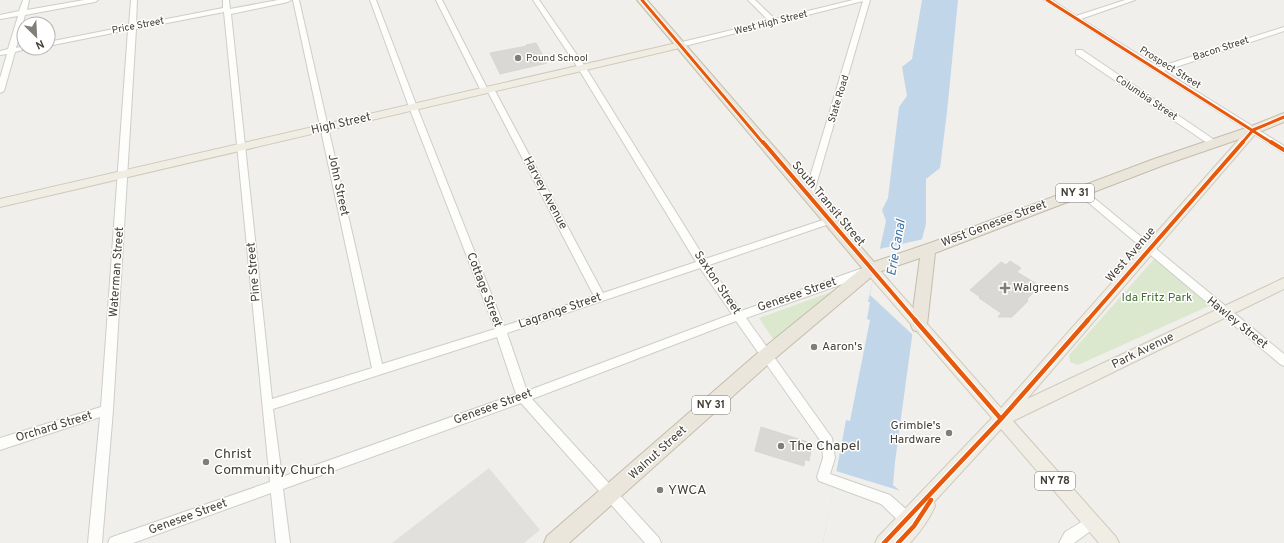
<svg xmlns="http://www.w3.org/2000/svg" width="1284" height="543" font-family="Overpass,sans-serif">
  <rect width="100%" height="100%" fill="#f0efeb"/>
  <path fill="#dce8ce" d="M1154,259l57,46 -133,60 -8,-3 -1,-7z
    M831,292l1,3 -55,43 -4,1 -14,-21z"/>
  <path fill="#e1e0dc" d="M489,468l51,62 -16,13h-132z"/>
  <path fill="#c1d6e9" d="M922,0h36l-11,112 -7,56 -14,11v45l-4,15 -10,98 -17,125 -2,23 6,5 -8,53h-68l23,-123 4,1 20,-101 -3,-1 3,-17h-2l18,-81 -4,-11 6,-12 11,-91 8,-11 -5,-29 10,-8z"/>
  <path fill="#f0efeb" d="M924,239v1l-10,96 -44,-41 9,-46z
    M836,471l65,20 -8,52h-70z"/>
  <path fill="#dad8d4" stroke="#d8d6d1" d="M536,43l11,20 -47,11 -10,-21 37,-7 -1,-1z
    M1010,261l11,7 -4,4 23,14 -13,13 1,2 -16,16h-14l3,-4 -22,-15 1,-1 -10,-7 31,-28 5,3z
    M761,427l47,15 -2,7 5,2 -2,10 -4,-2 -1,7 -49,-15z"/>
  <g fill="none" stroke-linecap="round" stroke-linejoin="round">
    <g stroke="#cecdc9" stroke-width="2">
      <path id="minor" d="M23,0h6l-2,10 57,-10h14l-3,2 -70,13 -9,33 8,-2v2h6l-15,4 -11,39 -4,2v-15l7,-24 -7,1v-4l8,-2 10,-33 -18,3v-4l19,-4z
        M131,0h6l-1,25 87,-17v-8h6l1,9 48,-9h13l-3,2 -57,12 41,385 100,-31 -79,-368h6l83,364 113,-35 -86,-222 -39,-107h6l41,107 87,219 90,-30 -106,-204 -3,1 -4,-2 -45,-91h6l45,88 3,-1 4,2 109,204 93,-31 -118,-194 -45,-68h6l47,68 119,191 121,-40h6l2,2 -2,2 -123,42 32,46 119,-42h8l1,3 -1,3 -122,43 86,120 3,20 -5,16 60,21 25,22 2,5 -2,5 -5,1 -5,-1 -24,-23 -62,-23 -2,-4 6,-19 -1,-15 -86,-122 -204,78 127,139 2,5h-16l-124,-140 -238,86 7,54h-14l-5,-50 -138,50h-25l2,-5 5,-2 155,-54 -46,-470 -88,17 -23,381 -11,133h-14l12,-126 -100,33v-12l101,-31 27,-377 -80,16v-4l81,-16zM700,268l32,46 -205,77 -20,-58zM497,337l19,57 -234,83 -9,-68z
        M748,0h7l20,19 78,-19h17l-58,199 -3,1 -5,-3 59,-196 -182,46 -4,-2 1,-2 91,-22z
        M1044,0h8l24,16 49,-16h10l-54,19 78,48 125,-40v4l-120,40 120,75v7z
        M1076,50h6l134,91 1,2 -1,2h-6l-134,-91z
        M1080,188l3,1 201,165v12l-4,-2 -203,-171 -2,-2z
        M1091,516l5,1 2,5 -2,5 -22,16h-15l6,-11z"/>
    </g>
    <g stroke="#d0cbbb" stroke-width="2">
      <path id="major" d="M681,42l5,3 -2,2 -684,160v-8z
        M1253,127l5,3 -1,2 -230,267 257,-121v11l-271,132 103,116 3,6h-20l-98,-114 -67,73 1,4c-6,14 -15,26 -25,37h-35l3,-6 114,-119 -126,-146 -1,-3 1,-3 5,-2 5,2 125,142 248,-280z"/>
    </g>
    <g stroke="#c5bdaa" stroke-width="2">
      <path id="highway" d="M637,0h10l227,262 59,-20 221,-83 95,-32 35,-14v9l-27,11 -93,32 -229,88 -8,72 -2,5 -6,2 -6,-2 -2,-5 9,-67 -44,15 -104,88 -203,182h-25l3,-7 213,-185 102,-83z"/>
    </g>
    <use href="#minor" fill="#fdfdfc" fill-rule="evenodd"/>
    <use href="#major" fill="#f0ede5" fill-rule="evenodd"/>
    <use href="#highway" fill="#eae6dc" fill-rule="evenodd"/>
    <g stroke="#fff" stroke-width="5">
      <path id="cycleway-far2" d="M642,0l121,143
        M1047,0l225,143
        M1242,143l11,-13 31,-13"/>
    </g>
    <g stroke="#fff" stroke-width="6">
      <path id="cycleway-far1" d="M763,142l153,179
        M1271,142l13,8
        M1087,321l156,-179"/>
    </g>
    <g stroke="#fff" stroke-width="7">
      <path id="cycleway" d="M915,320l86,99
        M884,543l117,-124 87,-99
        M898,543l16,-17 17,-26"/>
    </g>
    <use href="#cycleway-far2" stroke="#e8590c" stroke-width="3"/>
    <use href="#cycleway-far1" stroke="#e8590c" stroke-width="4"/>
    <use href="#cycleway" stroke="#e8590c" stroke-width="4.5"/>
  </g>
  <g fill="#817e77" stroke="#fff" stroke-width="1.5">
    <circle cx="518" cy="58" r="4"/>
    <path d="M1003 282h4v4h4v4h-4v4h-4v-4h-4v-4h4z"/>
    <circle cx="814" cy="347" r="4"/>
    <circle cx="949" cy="433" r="4"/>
    <circle cx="781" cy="446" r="4"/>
    <circle cx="206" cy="462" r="4"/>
    <circle cx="660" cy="490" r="4"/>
  </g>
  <g text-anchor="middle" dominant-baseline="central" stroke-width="3" stroke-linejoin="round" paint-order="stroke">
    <g font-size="10" fill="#454138" stroke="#fff">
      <text transform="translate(771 23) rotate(-14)">West High Street</text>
      <text transform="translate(138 26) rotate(-11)">Price Street</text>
      <text transform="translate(1221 49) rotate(-18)">Bacon Street</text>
      <text transform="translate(1170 68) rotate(32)">Prospect Street</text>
      <text transform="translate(1146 98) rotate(34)">Columbia Street</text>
      <text transform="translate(839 99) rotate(-73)">State Road</text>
    </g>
    <g font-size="10" fill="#454138" stroke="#fff" text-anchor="start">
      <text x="526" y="58">Pound School</text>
    </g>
    <g fill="#fff" stroke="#7d7a74" stroke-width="1">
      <rect x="1056" y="184" width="38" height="18" rx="3"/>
      <rect x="692" y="396" width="38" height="18" rx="3"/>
      <rect x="1035" y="472" width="40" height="18" rx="3"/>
    </g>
    <g font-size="11" font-weight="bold" fill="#454138">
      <text x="1075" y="193">NY 31</text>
      <text x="711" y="405">NY 31</text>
      <text x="1055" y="481">NY 78</text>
    </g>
    <g font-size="12" fill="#454138" stroke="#fff">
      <text transform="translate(341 124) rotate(-13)">High Street</text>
      <text transform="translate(338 185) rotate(78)">John Street</text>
      <text transform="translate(545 193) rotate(62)">Harvey Avenue</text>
      <text transform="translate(828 204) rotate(50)">South Transit Street</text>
      <text transform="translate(994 224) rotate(-21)">West Genesee Street</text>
      <text transform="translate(1131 255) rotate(-49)">West Avenue</text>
      <text transform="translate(117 272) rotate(-86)">Waterman Street</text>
      <text transform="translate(254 272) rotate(-95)">Pine Street</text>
      <text transform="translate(717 283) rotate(56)">Saxton Street</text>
      <text transform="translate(484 290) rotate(69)">Cottage Street</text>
      <text transform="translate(797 295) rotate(-19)">Genesee Street</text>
      <text transform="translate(560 311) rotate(-19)">Lagrange Street</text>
      <text transform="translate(1237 323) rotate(39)">Hawley Street</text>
      <text transform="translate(1143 351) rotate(-26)">Park Avenue</text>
      <text transform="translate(493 407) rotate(-20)">Genesee Street</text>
      <text transform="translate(54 427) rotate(-17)">Orchard Street</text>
      <text transform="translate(658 453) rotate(-42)">Walnut Street</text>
      <text transform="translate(188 517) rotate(-20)">Genesee Street</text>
    </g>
    <g font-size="12" fill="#454138" stroke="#fff" text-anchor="start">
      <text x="1013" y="288">Walgreens</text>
      <text x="822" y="347">Aaron's</text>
      <text x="941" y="426" text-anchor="end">Grimble's<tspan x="941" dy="14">Hardware</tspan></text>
    </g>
    <g font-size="12" fill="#467032" stroke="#fff">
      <text x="1157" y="298">Ida Fritz Park</text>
    </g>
    <g font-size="13" font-style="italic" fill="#3e73a5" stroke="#fff">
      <text transform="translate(897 248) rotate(-80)">Erie Canal</text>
    </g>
    <g font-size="14" fill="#454138" stroke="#fff" text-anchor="start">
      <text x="789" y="446">The Chapel</text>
      <text x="214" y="454">Christ<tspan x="214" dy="16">Community Church</tspan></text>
      <text x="668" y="490">YWCA</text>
    </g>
  </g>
  <g transform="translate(36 36) rotate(156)"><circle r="19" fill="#ffffff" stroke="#b5b3af"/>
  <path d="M0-3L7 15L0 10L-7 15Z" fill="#817e77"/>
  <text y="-6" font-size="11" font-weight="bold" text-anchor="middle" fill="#454138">N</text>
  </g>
</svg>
